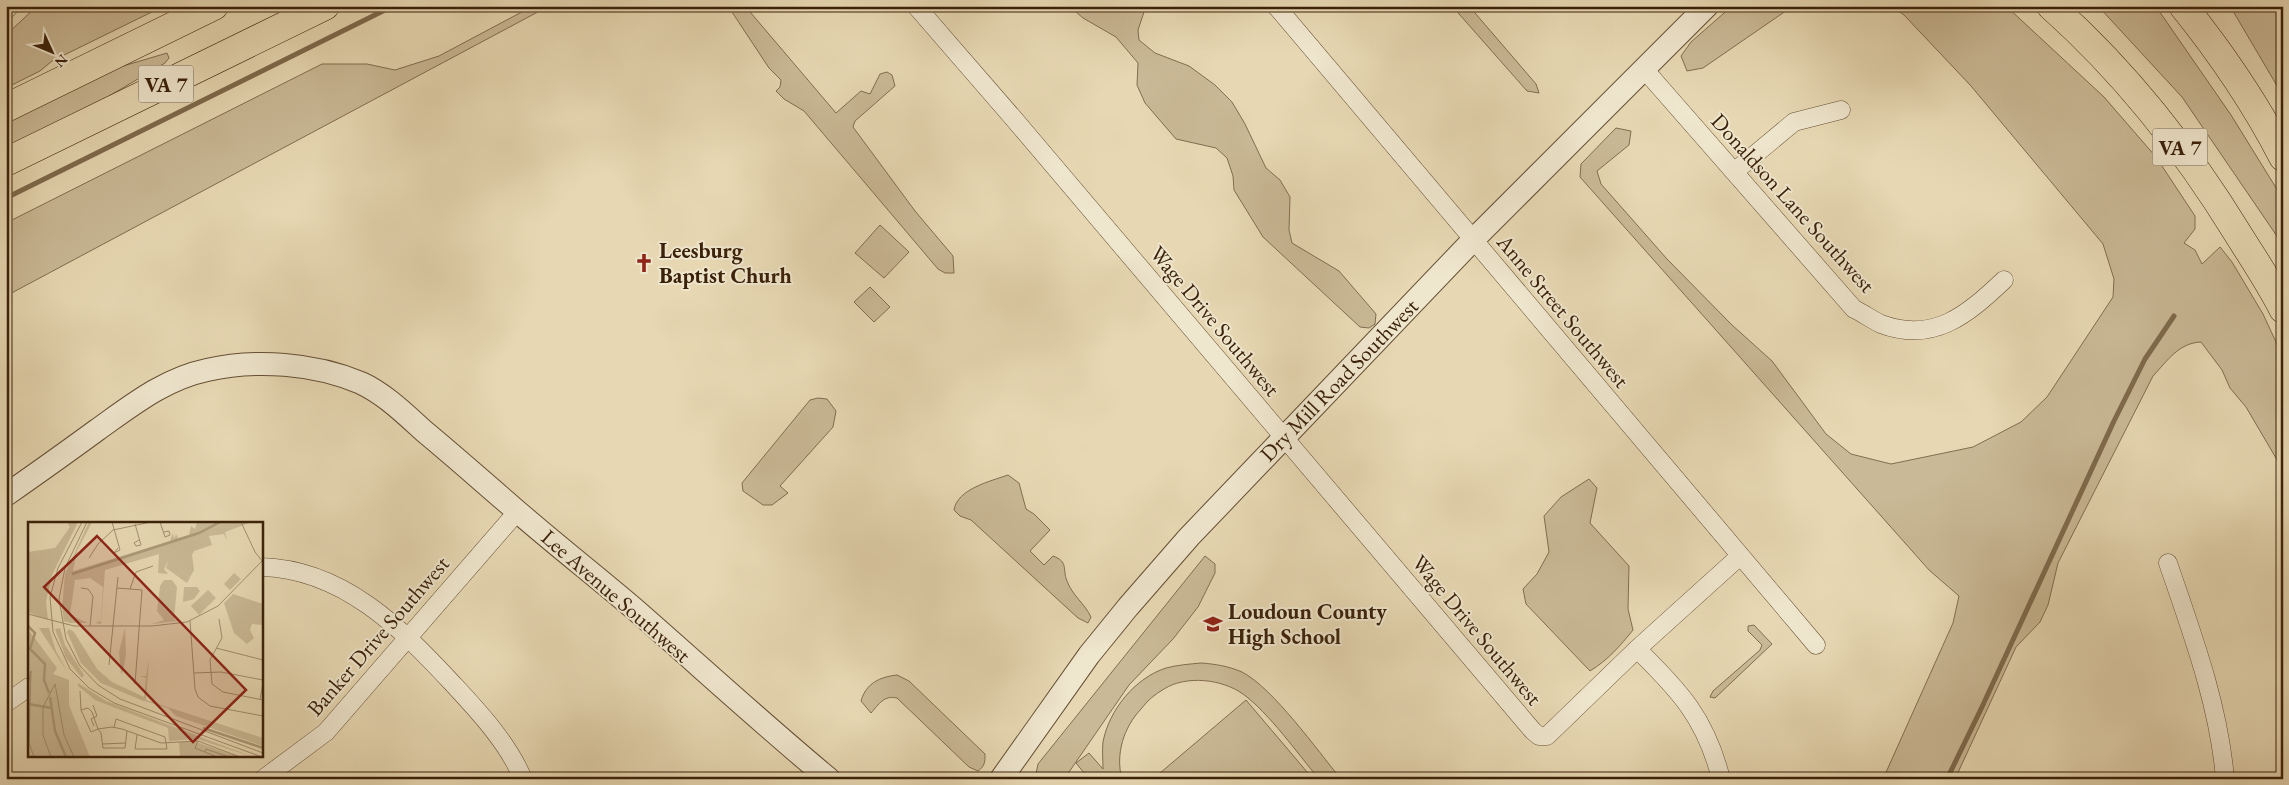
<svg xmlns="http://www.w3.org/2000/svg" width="2289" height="785" font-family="'EB Garamond',serif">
  <rect width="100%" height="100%" fill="#e7d8b3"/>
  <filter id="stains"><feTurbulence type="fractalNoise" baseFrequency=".004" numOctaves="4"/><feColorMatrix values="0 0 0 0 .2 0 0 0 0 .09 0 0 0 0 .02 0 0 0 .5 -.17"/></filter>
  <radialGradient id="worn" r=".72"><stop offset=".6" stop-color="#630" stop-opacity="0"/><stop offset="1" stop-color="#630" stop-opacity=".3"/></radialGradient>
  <path fill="#cab996" stroke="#826d50" d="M37,6h127l-112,55 -12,10 -34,17v-53z
    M533,6h16l-543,290v-73l316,-159h45l28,6 44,-14z
    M728,6h17l91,107 25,-22 9,3 10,-20 7,-2 5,3 3,11 -40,35 -2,6 62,84 38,45 1,17h-9l-7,-4 -134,-158 -20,-12 -8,-8 4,-4 1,-7 -12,-12z
    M1069,6h75l1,3 -7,21 1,10 16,13 34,13 26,19 17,17 13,22 21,44 14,12 10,17 -1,33 3,13 47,28 37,43 -1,10 -6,4 -9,-1 -97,-90 -29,-47 -1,-14 -6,-18 -11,-10 -40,-9 -31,-36 -8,-18 1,-22 -22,-26 -33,-19z
    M1452,6h17l67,78 3,9 -12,-2z
    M1732,6h61l-90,62 -16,3 -6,-15 10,-14z
    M1891,6h115l98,91 52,60 39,59v13l-11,14 11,7 7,14 18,-17 12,15 31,52 20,43v113l-37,-63 -16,-19 -8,-18 -21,-28c-22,1 -33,18 -48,34l-95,187 -10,42 -8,17 -24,25 -61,132h-72l70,-156 6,-27 -30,-26 -349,-393 1,-13 35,-36 15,3 -2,14 -32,26 4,13 66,75 65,66 40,36 54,73 25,20 40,10 82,-17 48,-25 26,-25 66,-100 1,-18 -11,-35 -132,-158 -67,-71z
    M2098,6h57l2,2 74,107 52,84v46l-101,-148z
    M2230,6h53v90z
    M167,53l2,5 -4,5 -88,52 -71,35v-29l107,-52z
    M880,225l29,27 -25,26 -29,-25z
    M870,287l20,20 -16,15 -20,-20z
    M818,398l9,1 9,12 -3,16 -53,59 8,7 -16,12h-9l-20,-14 -1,-8 68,-83z
    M1008,475l11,8 7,26 8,5 16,16 -20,21 14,14 9,-9c16,6 9,13 14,25 5,14 18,23 24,36l-3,6 -10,-5 -107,-98 -11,-4 -6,-6c3,-21 37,-29 54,-35z
    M1589,479l8,9 -7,35 39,43 -1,43 5,21c-13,16 -25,30 -43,41l-64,-67 -3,-15 14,-15 12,-22 -5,-36 17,-19z
    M1205,556l10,8v9l-17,34 -25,32 -44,46 -62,90 -4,4h-23l-4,-5 2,-10z
    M1754,625l18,19 -57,54 -5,-1 3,-6 47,-41 2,-5 -14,-14v-5z
    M1201,663c14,1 27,3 41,9 31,16 75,78 99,107h-22c-21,-25 -50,-66 -76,-85 -21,-15 -57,-19 -79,-5 -9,5 -17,12 -23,20 -17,18 -26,45 -19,70h-33l-13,-16 13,-10 14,16c0,-9 -1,-19 0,-27 6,-32 32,-64 63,-74 11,-3 24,-4 35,-5z
    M897,675l12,6 76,73c0,8 0,12 -7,17l-9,-4 -72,-69c-13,-3 -18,6 -26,15l-10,-12c5,-18 19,-24 36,-26z
    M1246,700l67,79h-160z"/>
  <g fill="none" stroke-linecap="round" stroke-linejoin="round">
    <path stroke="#7e6a4c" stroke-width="5" d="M6,198l387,-192
      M1947,779l35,-72 132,-286 31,-62 29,-43"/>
    <g stroke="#654f34" stroke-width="19">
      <path id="minor" d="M916,6l98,113 519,612 6,5h8l90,-87 103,-93
        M1276,6l540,639
        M6,10l4,-4
        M1644,69l210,240c9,4 18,11 27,15 53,20 87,-10 123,-44
        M1734,172l60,-50 47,-12
        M2168,563c24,70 51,142 57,216
        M261,567c82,2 140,61 192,117 26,28 55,59 70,95
        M1637,649c43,42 69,70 84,130
        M6,703l23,-16
        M263,779l63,-47 191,-220"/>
    </g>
    <g stroke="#654f34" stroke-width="24">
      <path id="tertiary" d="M6,495c30,-21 61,-43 91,-65 34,-24 67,-51 110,-60 49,-11 107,-7 154,13 24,11 45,32 64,49 29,24 57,49 85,73 42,37 86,71 128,107 64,56 126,113 191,167
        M1001,779l88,-124 39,-48 61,-70 284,-297 234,-234"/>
    </g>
    <g stroke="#3a2109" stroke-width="29">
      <path id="motorway" d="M2051,6c74,66 135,143 187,228 15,24 32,49 45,75
        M2183,6c38,47 72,97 100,151
        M6,108l208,-102
        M6,162l319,-156"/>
    </g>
    <use href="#minor" stroke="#efe6ce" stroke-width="18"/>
    <use href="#tertiary" stroke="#efe6ce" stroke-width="22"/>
    <use href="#motorway" stroke="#e7d8b3" stroke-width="28"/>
  </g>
  <defs>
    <g id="church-bare" transform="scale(1.5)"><path d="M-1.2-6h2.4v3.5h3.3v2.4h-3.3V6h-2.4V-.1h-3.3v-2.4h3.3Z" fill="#8f2418" stroke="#efe6ce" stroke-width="2.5" paint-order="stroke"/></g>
    <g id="school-bare" transform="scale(1.5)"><path d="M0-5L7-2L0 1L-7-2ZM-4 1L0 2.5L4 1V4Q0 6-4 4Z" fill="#8f2418" stroke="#efe6ce" stroke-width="2.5" paint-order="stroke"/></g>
  </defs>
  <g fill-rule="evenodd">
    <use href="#church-bare" x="644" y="263"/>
    <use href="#school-bare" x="1213" y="624"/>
  </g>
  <g text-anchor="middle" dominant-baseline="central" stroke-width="4" stroke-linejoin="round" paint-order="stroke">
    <g fill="#efe6ce" stroke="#705c44" stroke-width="1">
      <rect x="138.5" y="65.5" width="55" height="37" rx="4"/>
      <rect x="2152.5" y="128.5" width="55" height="37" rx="4"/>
    </g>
    <g font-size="21" font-weight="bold" fill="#3a2109">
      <text x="166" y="84">VA 7</text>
      <text x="2180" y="147">VA 7</text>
    </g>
    <g font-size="22" fill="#3a2109" stroke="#efe6ce">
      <text transform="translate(1793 203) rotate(48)">Donaldson Lane Southwest</text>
      <text transform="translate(1563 311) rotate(50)">Anne Street Southwest</text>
      <text transform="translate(1215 321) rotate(50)">Wage Drive Southwest</text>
      <text transform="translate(1339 380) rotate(-46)">Dry Mill Road Southwest</text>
      <text transform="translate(616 596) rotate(41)">Lee Avenue Southwest</text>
      <text transform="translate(1477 630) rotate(50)">Wage Drive Southwest</text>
      <text transform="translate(378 636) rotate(-49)">Banker Drive Southwest</text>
    </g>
    <g font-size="22" font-weight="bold" fill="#3a2109" stroke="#efe6ce" text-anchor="start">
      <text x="659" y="250">Leesburg<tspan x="659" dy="25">Baptist Churh</tspan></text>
      <text x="1228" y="611">Loudoun County<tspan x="1228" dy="25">High School</tspan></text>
    </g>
  </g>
  <g transform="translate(28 522)">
    <rect width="235" height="235" fill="#e7d8b3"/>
    <path d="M39,0h11l-26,53 -6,27 2,18 -20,-8v-60l27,-4 15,-21zM61,0h3l-15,29 -4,20 97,-30 3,-8 1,6 2,-5 2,4 11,-3 2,-9 4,3 2,-7h55l-27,10 2,9 -3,-7 -15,2 3,9 -18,6 -2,4 2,15 -7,13 -21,-15 2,-7 -4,8 4,5 -10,-1 1,-19 -54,16 -4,54 -6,-1 6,-2 2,-34 -13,-9 -15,2 -5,35 18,8h-18l-6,-2 -2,-13 3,-34zM206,51l7,6 -11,11 -6,-6zM136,58h8l5,7 -3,32 4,2 -26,3 12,-4 -7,-9 3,-25zM156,65h13l3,4 -6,8 -11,3zM180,68l8,8 -17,17 -8,-9zM205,72l30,10v21l-11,-1 -2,6 4,8 -7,6 -13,-11 -10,-30zM11,106h10l7,23 12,22zM32,106l5,17 19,30 -2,3 -16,-20 -11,-29zM97,106l1,25 -3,19 -2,2 -2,-22zM0,107l29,39 -4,6 16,6v25l21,52h-62zM41,107l5,3 23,37 15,13 32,15 2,-19 -6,-2h6l3,-17 -3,41 117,38v8l-87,-30 -8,-8 -27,-8 -40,-17 -20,-20 -14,-31zM50,161l28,18 147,56 -56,-18 -28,2 -1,-13 -73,-28 -17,-14zM165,219l46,16h-59l-1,-15z" fill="#cab996"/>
    <path fill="none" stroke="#ac9a79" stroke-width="2.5" d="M44,52l127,-41 21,-11M0,104l7,7 -5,16 15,15 -1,16 5,13M22,175l5,34 11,26M0,182l24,4M175,206l60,20"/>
    <path fill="none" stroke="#a28f6f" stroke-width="1" d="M54,0l-24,46 -8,29 3,35 17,37 19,19 25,15 148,54M59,0l-22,46 -6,31 7,40 14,27 18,19 22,14 143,54M84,0l8,28 -6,3 4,-5M132,0l5,15 5,-2 -1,-4 -5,1M213,0l14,30 8,10M107,2l6,21 -5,1 -2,-3 5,-3M61,36l9,-14 15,-14 38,-8M53,66l7,1 5,7 -3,30M89,66l25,2 -7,94M102,67l6,-17 17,-6M0,92l46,12h78l35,-4 31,-16 45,-46M191,97l3,19 -12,22 2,24 11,8 40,8M162,99l5,68 3,8 12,9 53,10M188,126l47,12M81,143l9,-88M166,151l27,-1 42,8M0,163l3,-14 -2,72 5,14M52,169l1,19M232,177l3,-16M65,183l4,11 -6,3 3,7M86,206l2,-9 49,18 2,12h-32l2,-14M99,209l-2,17h-22l-2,-15 -3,-4 -6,-17 -4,-4 -7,2 10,22 7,-3 14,-2 10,2 39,14 37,-2 42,16M170,219l-3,7 22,9M75,222l22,-1M177,230l1,-3 23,8M23,235l-8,-22v-28l12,-23 9,51 10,22"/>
    <path fill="#8f2418" fill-opacity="0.15" stroke="#8f2418" stroke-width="2.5" d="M69,14l149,154 -53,52 -149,-155z"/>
    <rect width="235" height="235" fill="none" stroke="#3a2109" stroke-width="2.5"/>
  </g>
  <rect width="2289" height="785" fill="none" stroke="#e7d8b3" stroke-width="25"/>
  <rect x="8" y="8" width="2274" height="770" fill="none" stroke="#3a2109" stroke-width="2.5"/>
  <rect x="12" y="12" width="2264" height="760" fill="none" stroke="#3a2109"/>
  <g transform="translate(52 52) rotate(134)" stroke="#efe6ce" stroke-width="4" paint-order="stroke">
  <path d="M0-4L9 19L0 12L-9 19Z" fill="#3a2109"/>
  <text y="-8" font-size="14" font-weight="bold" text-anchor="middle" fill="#3a2109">N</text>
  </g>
  <rect width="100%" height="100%" filter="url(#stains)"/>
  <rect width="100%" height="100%" fill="url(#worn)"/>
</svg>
